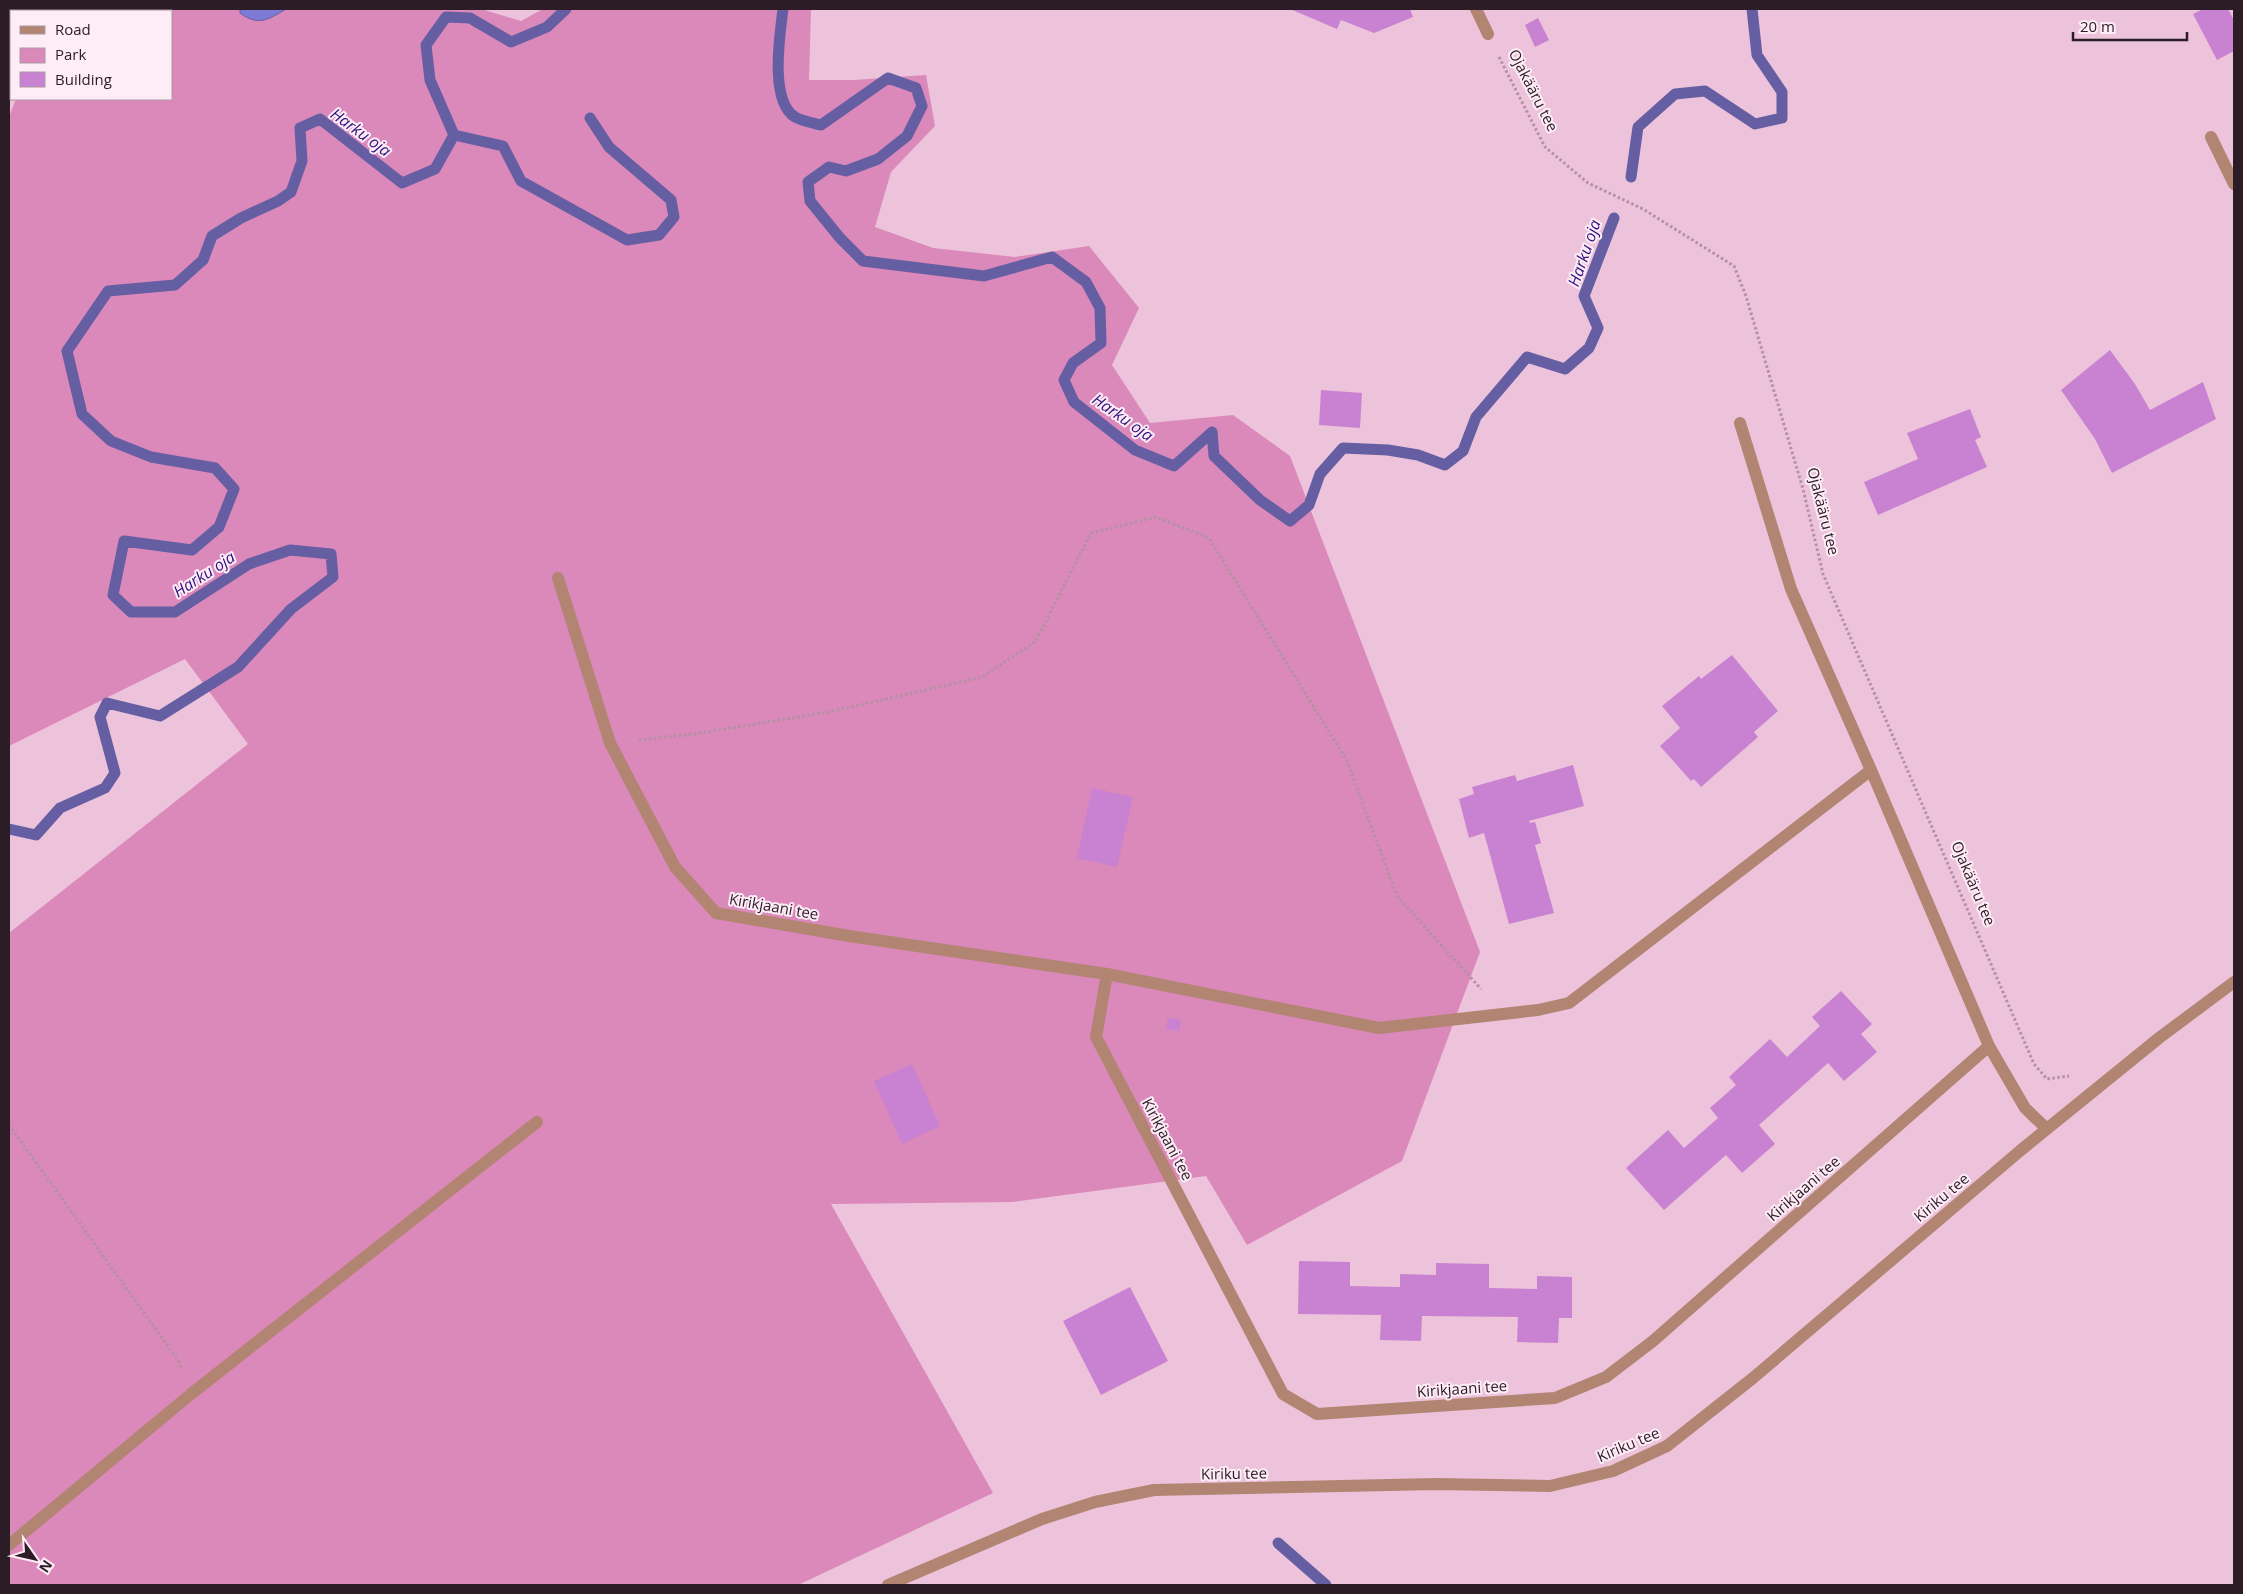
<svg xmlns="http://www.w3.org/2000/svg" width="2243" height="1594" font-family="'Open Sans',sans-serif">
  <rect width="100%" height="100%" fill="#edc3db"/>
  <path fill="#db88ba" d="M53,9h187v4c19,14 29,6 46,-4h195l40,12 22,-12h268l-2,71h45l72,-5 9,51 -44,46 -16,55 58,21 82,9 74,-11 50,62 -27,57 38,58 83,-8 57,41 190,496 -78,209 -155,84 -41,-69 -193,26 -182,2 162,289 -195,92h-789v-652l239,-189 -63,-85 -176,87v-629l7,-18h155v-88h-119z"/>
  <path fill="#7e7bd7" stroke="#655ea2" d="M240,9h46c-17,10 -27,18 -46,4z"/>
  <g fill="none" stroke-linecap="round" stroke-linejoin="round">
    <path stroke="#655ea2" stroke-width="11" d="M783,9c-3,25 -14,92 12,108 7,4 18,6 26,8l67,-47 28,10 6,18 -15,30 -29,23 -32,12 -17,-4 -21,15 2,19 30,37 23,23 121,15 68,-19 34,25 14,26 1,35 -28,20 -9,17 10,22 61,48 39,16 38,-34 2,24 46,44 30,21 19,-16 11,-31 23,-26 45,2 30,5 27,10 18,-14 13,-34 51,-60 38,12 24,-21 9,-20 -14,-32 30,-78
      M454,135l49,11 18,35 106,59 32,-5 15,-18 -3,-17 -62,-53 -19,-29
      M1631,177l7,-50 37,-33 30,-3 50,33 27,-6v-26l-25,-37 -5,-46
      M9,829l27,6 24,-27 45,-20 10,-15 -15,-56 7,-14 53,13 78,-49 53,-58 42,-32 -2,-23 -41,-4 -41,14 -74,48h-44l-18,-17 11,-54 68,9 27,-23 15,-38 -19,-21 -64,-11 -40,-16 -29,-27 -15,-63 41,-60 67,-6 28,-25 9,-24 29,-18 37,-17 13,-9 11,-31 -2,-33 20,-9 82,64 33,-14 19,-34 -24,-55 -4,-35 20,-28 24,1 41,24 36,-15 19,-18
      M1278,1543l48,42"/>
  </g>
  <path fill="#c982d1" d="M1290,9h120l3,8 -39,16 -33,-13 -4,9z
    M2203,9h25l6,11v31l-17,9 -24,-46z
    M1538,18l11,22 -14,7 -10,-22z
    M2110,350l25,34 15,26 53,-28 13,37 -104,54 -17,-34 -34,-49z
    M1321,390l41,3 -2,35 -41,-3z
    M1970,409l11,28 -6,3 12,27 -109,48 -14,-33 54,-23 -11,-26z
    M1732,655l46,56 -24,21 4,5 -57,50 -7,-8 -3,2 -31,-35 20,-18 -18,-22 37,-30 2,3z
    M1573,765l11,41 -55,15 1,2 5,-1 6,21 -6,2 19,68 -45,11 -25,-91 -15,5 -10,-39 15,-5 -2,-7 43,-12 2,6z
    M1092,788l41,9 -16,70 -40,-9z
    M1841,991l31,33 -11,10 16,18 -33,29 -16,-18 -69,62 16,19 -33,29 -16,-18 -62,55 -38,-42 42,-38 16,18 34,-30 -8,-10 26,-23 -7,-8 41,-38 17,18 33,-31 -8,-9z
    M1168,1018l13,2 -2,11 -13,-2z
    M912,1064l28,62 -38,18 -28,-63z
    M1299,1261l51,1v24l50,1v-13l36,1v-12l53,1v24l48,1v-13l35,1v41h-13l-1,25 -41,-1 1,-25 -96,-1 -1,25 -41,-1 1,-25 -83,-1z
    M1130,1287l38,74 -67,34 -38,-74z"/>
  <g fill="none" stroke-linecap="round" stroke-linejoin="round">
    <path stroke="#b391a4" stroke-width="3" stroke-dasharray="2.5 2.5" stroke-linecap="butt" d="M1499,57l46,90 43,36 55,26 91,57 12,30 57,193 20,85 211,490 13,15 22,-3
      M639,740l55,-6 135,-22 153,-35 53,-35 56,-109 65,-16 53,21 138,223 50,135 84,93
      M9,1125l169,235 3,8"/>
    <path stroke="#b28573" stroke-width="12" d="M42,11v-2
      M9,95l2,-6
      M2211,137l23,47
      M9,1545l182,-151 346,-272"/>
    <path stroke="#b28573" stroke-width="12" d="M1476,9l12,25
      M1740,423l51,166 80,181
      M558,578l52,165 65,124 41,46 133,23 258,38
      M1989,1046l-336,295 -47,36 -51,21 -238,16 -34,-20 -187,-357 11,-63 272,54 159,-18 31,-7 302,-233 118,276 36,62 22,21
      M888,1585l154,-66 53,-17 59,-12 282,-6 114,2 63,-15 54,-25 86,-68 268,-228 138,-112 75,-56"/>
  </g>
  <g text-anchor="middle" dominant-baseline="central" stroke-width="4" stroke-linejoin="round" paint-order="stroke">
    <g font-size="15" fill="#2b1c25" stroke="#feecf6">
      <text transform="translate(1534 90) rotate(63)">Ojakääru tee</text>
      <text transform="translate(1824 511) rotate(76)">Ojakääru tee</text>
      <text transform="translate(1974 883) rotate(67)">Ojakääru tee</text>
      <text transform="translate(774 906) rotate(10)">Kirikjaani tee</text>
      <text transform="translate(1168 1139) rotate(62)">Kirikjaani tee</text>
      <text transform="translate(1803 1188) rotate(-41)">Kirikjaani tee</text>
      <text transform="translate(1941 1197) rotate(-40)">Kiriku tee</text>
      <text transform="translate(1462 1388) rotate(-4)">Kirikjaani tee</text>
      <text transform="translate(1628 1444) rotate(-23)">Kiriku tee</text>
      <text transform="translate(1234 1473) rotate(-1)">Kiriku tee</text>
    </g>
    <g font-size="16" font-style="italic" fill="#2e1180" stroke="#feecf6">
      <text transform="translate(361 132) rotate(36)">Harku oja</text>
      <text transform="translate(1584 253) rotate(-71)">Harku oja</text>
      <text transform="translate(1123 417) rotate(35)">Harku oja</text>
      <text transform="translate(204 574) rotate(-33)">Harku oja</text>
    </g>
  </g>
  <rect width="2243" height="1594" fill="none" stroke="#2b1c25" stroke-width="20"/>
  <rect x="10" y="10" width="162" height="90" fill="#feecf6" stroke="#aa99a2"/>
  <rect x="20" y="26" width="25" height="8" fill="#b28573" stroke="#aa99a2"/>
  <text x="55" y="35" font-size="15" fill="#2b1c25">Road</text>
  <rect x="20" y="48" width="25" height="15" fill="#db88ba" stroke="#aa99a2"/>
  <text x="55" y="60" font-size="15" fill="#2b1c25">Park</text>
  <rect x="20" y="72" width="25" height="15" fill="#c982d1" stroke="#aa99a2"/>
  <text x="55" y="85" font-size="15" fill="#2b1c25">Building</text>
  <g transform="translate(35 1559) rotate(124)" stroke="#feecf6" stroke-width="4" paint-order="stroke">
  <path d="M0-4L9 19L0 12L-9 19Z" fill="#2b1c25"/>
  <text y="-8" font-size="14" font-weight="bold" text-anchor="middle" fill="#2b1c25">N</text>
  </g>
  <path d="M2073 32v8h114v-8" fill="none" stroke="#2b1c25" stroke-width="2.5"/>
  <text x="2080" y="32" font-size="15" fill="#2b1c25" stroke="#feecf6" stroke-width="4" paint-order="stroke">20 m</text>
</svg>
